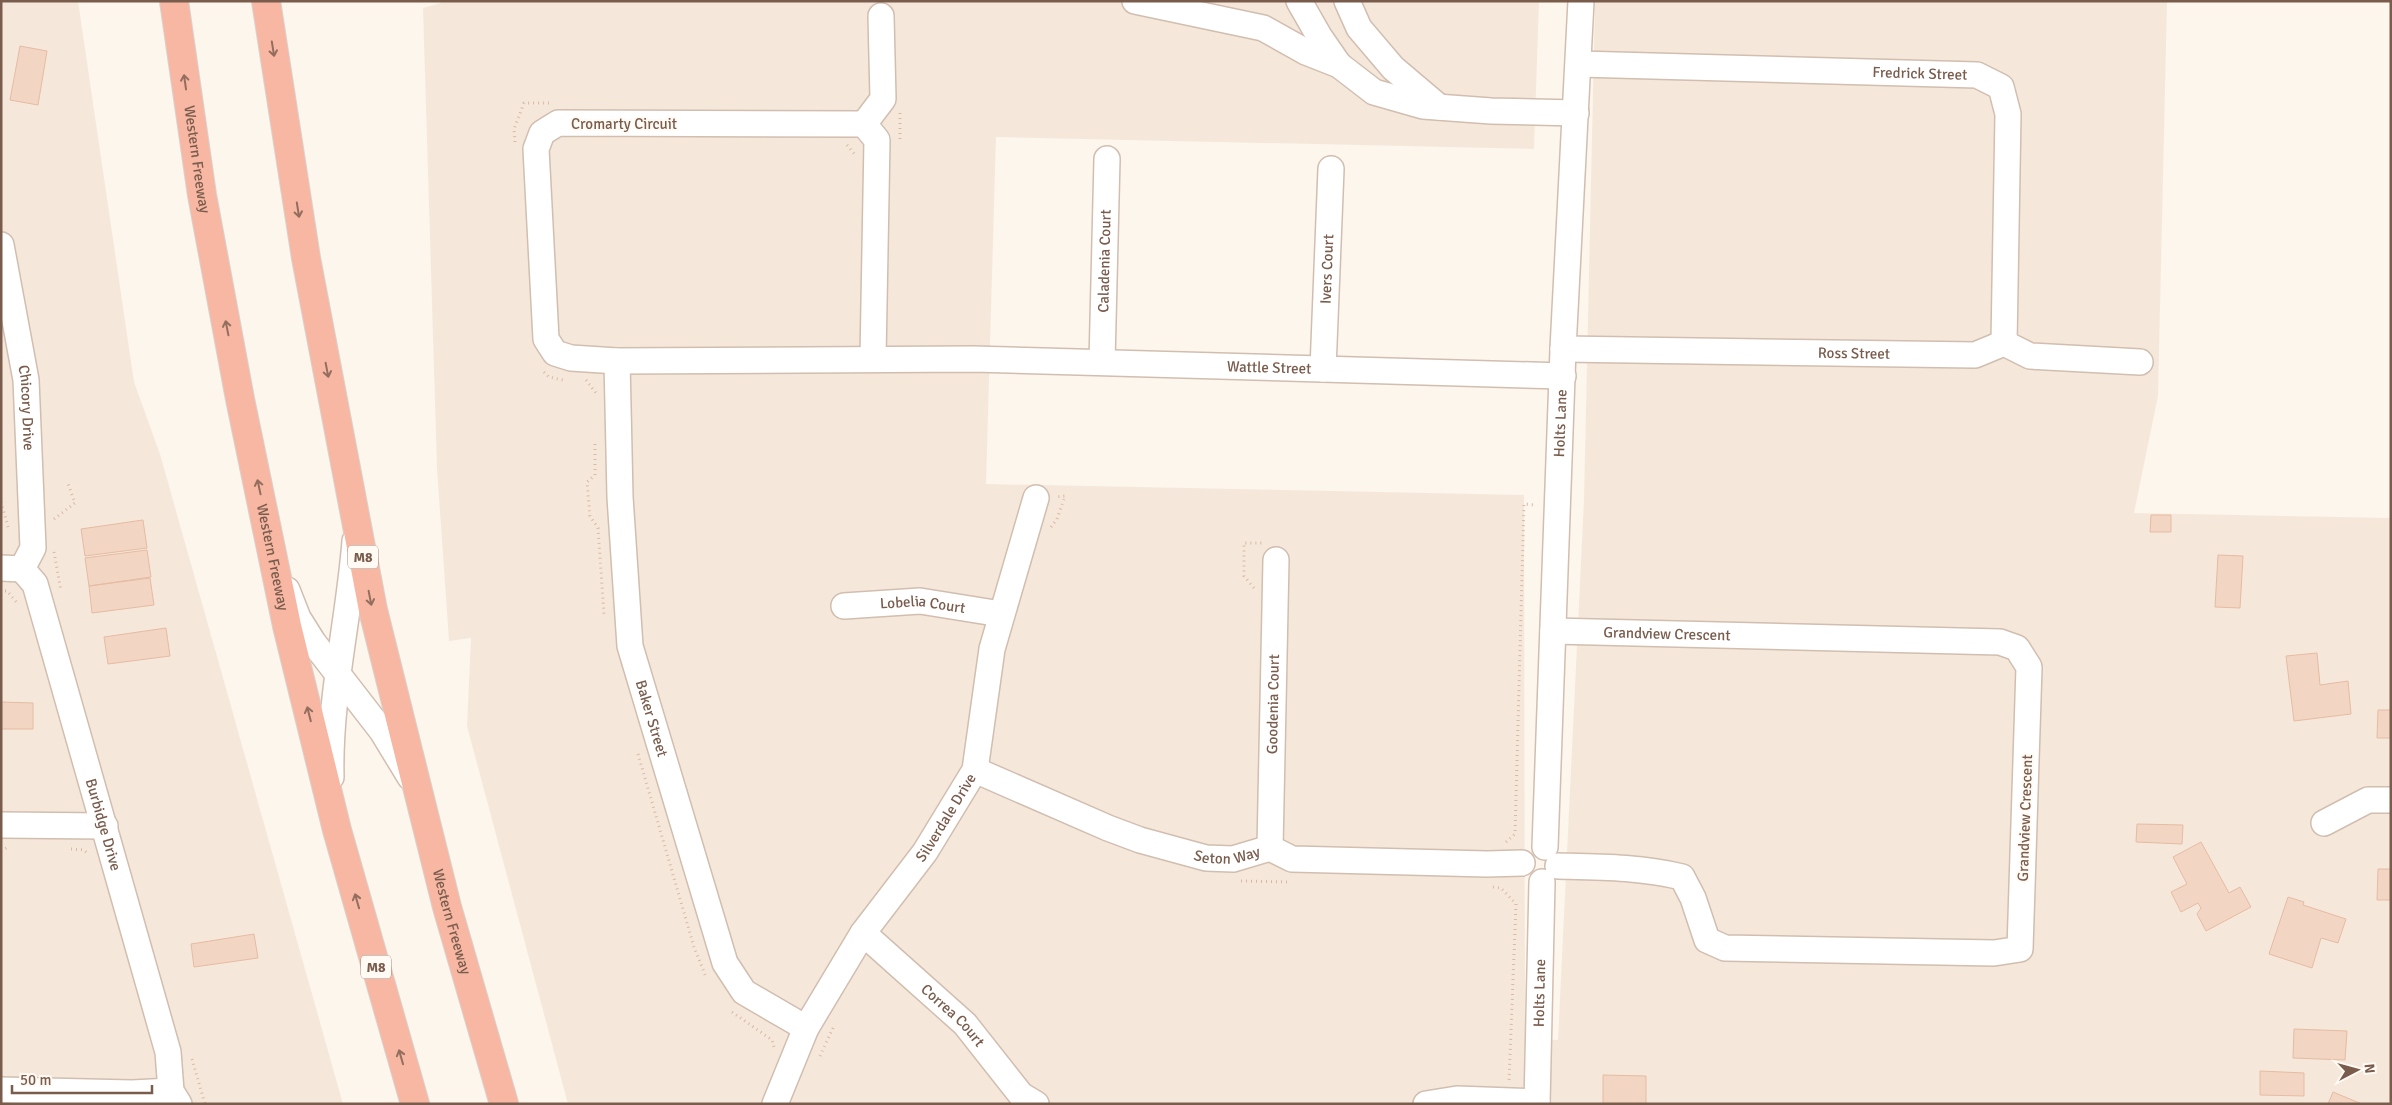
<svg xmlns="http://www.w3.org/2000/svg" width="2392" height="1105" font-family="Signika,sans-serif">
  <rect width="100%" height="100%" fill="#fdf6ec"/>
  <path fill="#f5e8da" d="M1,1h77l56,381 26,72 183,650h-342z
    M447,1h1092l-5,148 -538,-12 -10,347 538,11 1,544 33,1 26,-540 11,-499h572l-9,395 -24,117 257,5v586h-1823l-101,-378 4,-88 -22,3 -12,-173 -14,-460z"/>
  <path fill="#f3d5c3" stroke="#e6bba3" d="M20,46l27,5 -9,54 -28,-5z
    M2151,515h20v17h-21z
    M143,520l4,28 -62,8 -4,-27z
    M147,550l4,27 -62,9 -4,-28z
    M2218,555l25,1 -3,52 -25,-1z
    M150,578l4,27 -62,8 -3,-27z
    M166,628l4,28 -62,8 -4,-27z
    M2317,653l3,32 28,-4 3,33 -57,7 -8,-65z
    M1,702l32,1v26h-32z
    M2378,710h13v28h-14z
    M2137,824l46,1 -1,19 -46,-2z
    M2201,842l28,51 11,-6 11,20 -45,24 -9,-17 4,-6 -3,-5 -17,9 -10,-20 16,-8 -14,-27z
    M2378,869h13v31h-14z
    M2288,897l16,5 -1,3 43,14 -8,24 -17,-5 -9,30 -43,-14z
    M254,934l4,24 -64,9 -3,-23z
    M2294,1029l53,2 -2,29 -52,-2z
    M2260,1071l44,2v23l-44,-1z
    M1603,1075l43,1v28h-43z
    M2333,1092l29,12h-34z"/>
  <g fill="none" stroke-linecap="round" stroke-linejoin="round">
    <g stroke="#d1beb0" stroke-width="28">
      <g id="minor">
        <path d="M1135,1l128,27 43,24 33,13 35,27 49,14 68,5 85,2"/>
        <path d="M1299,1l20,35 20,29"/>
        <path d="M1347,1l12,27 34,40 46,39"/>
        <path id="s1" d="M1579,64l398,11 24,12 7,27 -4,229"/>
        <path id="s2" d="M864,124l-306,-1 -16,10 -6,16 10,190 9,14 16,5 46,3 356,-2 590,17"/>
        <path d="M864,124l13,16 -4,218"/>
        <path d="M864,124l19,-25 -2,-83"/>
        <path id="s3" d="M1,245l25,135 7,168 -11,21"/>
        <path id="s4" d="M1563,349l412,6 29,-12 26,13 110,6"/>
        <path id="s5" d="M617,361l3,136 10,149 95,317 19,29 62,36"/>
        <path id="s6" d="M1102,362l5,-203"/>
        <path id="s7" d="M1323,369l8,-200"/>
        <path d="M1,568l21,1"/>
        <path id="s8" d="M22,569l13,15 133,468 3,39 8,13"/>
        <path d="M287,590l11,28 15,24 69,89 28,46"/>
        <path id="s9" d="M844,606l76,-5 81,13"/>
        <path id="s10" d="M1553,631l447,11 17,6 12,19 -9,282 -26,4 -269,-5 -18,-8 -14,-42 -11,-21c-41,-10 -82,-10 -124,-11"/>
        <path id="s11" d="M975,770l133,58 32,12 66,18 27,1 37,-11 22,11 195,5 35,-1"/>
        <path d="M331,777c-2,-79 18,-157 24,-236"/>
        <path d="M2324,823l44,-23h23"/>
        <path d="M1,825l104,1"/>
        <path id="s12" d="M1545,847l18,-498 18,-348"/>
        <path id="s13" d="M1270,848l6,-288"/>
        <path id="s14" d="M863,933l102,91 56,71 15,9"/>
        <path d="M1,1090l131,3 39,-2"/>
        <path id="s15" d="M775,1104l31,-76 57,-95 62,-81 50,-82 17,-121 44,-151"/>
        <path d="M1426,1104l31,-5 80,3"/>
        <path id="s16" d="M1537,1104l5,-222"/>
      </g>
    </g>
    <g stroke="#dad1cd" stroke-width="30">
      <g id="highway">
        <path id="s17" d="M174,1l28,194 38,204 47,227 50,204 78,274"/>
        <path id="s18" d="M266,1l40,257 67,352 74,297 57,197"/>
      </g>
    </g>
    <path stroke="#d9b8a5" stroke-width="3" stroke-dasharray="1 4" stroke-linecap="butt" d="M900,139v-26
      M515,142l-1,-13 10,-26h25
      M847,145l9,11
      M544,372l5,5 14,3
      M586,380l10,13
      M595,444v31l-8,7 3,34 8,12 6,86
      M1,502l8,28
      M54,519l21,-16 -8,-22
      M1051,527l6,-8 8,-23 -9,1
      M54,552l7,39
      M1254,588l-10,-12v-33h21
      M5,591h2l11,13
      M638,754l56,193 12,30
      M1506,842l9,-8 9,-330 12,1
      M71,849l13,1 4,4
      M1,851l7,-4
      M1241,881l48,1
      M1493,887l8,1 15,16 -7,177
      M732,1012l40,28 2,7
      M820,1056l14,-30
      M192,1059l13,45"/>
    <use href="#minor" stroke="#fff" stroke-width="25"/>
    <use href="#highway" stroke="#f7b7a3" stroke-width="28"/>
  </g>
  <defs><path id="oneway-shaft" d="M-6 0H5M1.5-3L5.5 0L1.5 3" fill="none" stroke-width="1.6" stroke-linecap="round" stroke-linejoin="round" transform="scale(1.25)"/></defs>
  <g stroke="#936e5e">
    <use href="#oneway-shaft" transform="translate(273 49) rotate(81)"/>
    <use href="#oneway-shaft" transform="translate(185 82) rotate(-98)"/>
    <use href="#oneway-shaft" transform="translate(298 210) rotate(81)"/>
    <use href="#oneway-shaft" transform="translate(227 328) rotate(-101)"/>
    <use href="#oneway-shaft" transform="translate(327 370) rotate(79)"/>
    <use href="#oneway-shaft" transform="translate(259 487) rotate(-102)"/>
    <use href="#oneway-shaft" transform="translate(370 598) rotate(79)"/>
    <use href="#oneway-shaft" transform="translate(309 714) rotate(-104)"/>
    <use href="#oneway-shaft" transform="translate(357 901) rotate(-106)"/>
    <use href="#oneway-shaft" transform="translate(401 1057) rotate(-106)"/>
  </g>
  <g text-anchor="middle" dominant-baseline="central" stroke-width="4" stroke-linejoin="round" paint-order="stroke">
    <g fill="#fffaf3" stroke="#a28b7f" stroke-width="1">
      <rect x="348" y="545.5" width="30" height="23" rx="4"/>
      <rect x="361" y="955.5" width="30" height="23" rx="4"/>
    </g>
    <g font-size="14" font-weight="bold" fill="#7a5c4d">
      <text x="363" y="557">M8</text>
      <text x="376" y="967">M8</text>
    </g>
    <g font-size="15" fill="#7a5c4d" stroke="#fffaf3">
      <text stroke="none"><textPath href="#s1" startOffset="341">Fredrick Street</textPath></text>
      <text x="624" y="124">Cromarty Circuit</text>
      <text stroke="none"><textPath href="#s17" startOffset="160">Western Freeway</textPath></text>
      <text stroke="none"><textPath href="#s6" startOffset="101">Caladenia Court</textPath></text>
      <text stroke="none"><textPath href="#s7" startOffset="100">Ivers Court</textPath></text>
      <text stroke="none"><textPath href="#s4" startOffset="291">Ross Street</textPath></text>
      <text stroke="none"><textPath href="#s2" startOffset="1264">Wattle Street</textPath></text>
      <text stroke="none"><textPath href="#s3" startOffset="165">Chicory Drive</textPath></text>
      <text stroke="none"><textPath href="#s12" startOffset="424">Holts Lane</textPath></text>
      <text stroke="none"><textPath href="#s17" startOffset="565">Western Freeway</textPath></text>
      <text stroke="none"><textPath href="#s9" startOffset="79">Lobelia Court</textPath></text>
      <text stroke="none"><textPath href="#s10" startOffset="114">Grandview Crescent</textPath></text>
      <text stroke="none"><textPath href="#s13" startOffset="144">Goodenia Court</textPath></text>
      <text stroke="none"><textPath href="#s5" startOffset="361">Baker Street</textPath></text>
      <text stroke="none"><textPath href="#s15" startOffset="335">Silverdale Drive</textPath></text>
      <text transform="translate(2025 818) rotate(-88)">Grandview Crescent</text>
      <text stroke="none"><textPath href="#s8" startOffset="270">Burbidge Drive</textPath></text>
      <text stroke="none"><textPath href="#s11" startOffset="269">Seton Way</textPath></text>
      <text stroke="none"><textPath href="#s18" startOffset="940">Western Freeway</textPath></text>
      <text stroke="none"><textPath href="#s16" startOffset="111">Holts Lane</textPath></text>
      <text stroke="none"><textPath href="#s14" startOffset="122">Correa Court</textPath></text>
    </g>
  </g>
  <rect width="2392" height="1105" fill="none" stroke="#7a5c4d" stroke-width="5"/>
  <g transform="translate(2357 1070) rotate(84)" stroke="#fffaf3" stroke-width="4" paint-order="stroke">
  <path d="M0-4L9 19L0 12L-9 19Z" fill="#7a5c4d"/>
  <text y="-8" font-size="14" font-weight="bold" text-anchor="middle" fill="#7a5c4d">N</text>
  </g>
  <path d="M12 1085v8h140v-8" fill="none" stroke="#7a5c4d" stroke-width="2.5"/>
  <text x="20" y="1085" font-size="15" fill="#7a5c4d" stroke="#fffaf3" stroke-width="4" paint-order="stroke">50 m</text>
</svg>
